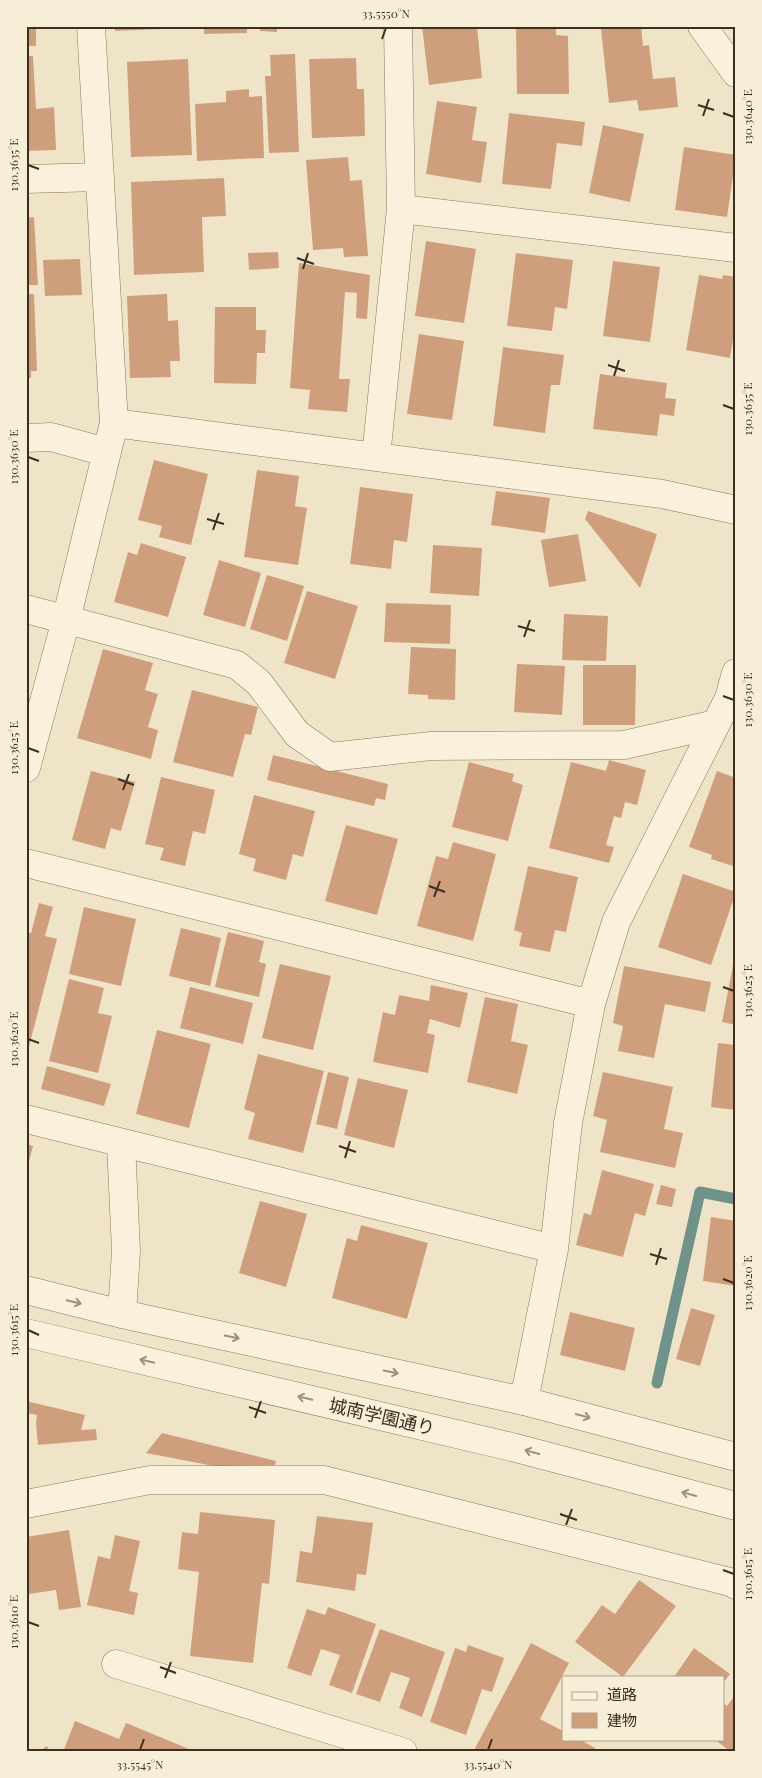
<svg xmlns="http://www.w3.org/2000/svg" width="762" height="1778" font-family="'Playfair Display','Noto Sans JP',serif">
  <rect width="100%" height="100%" fill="#f0e4c8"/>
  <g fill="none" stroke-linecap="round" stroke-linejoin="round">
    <path stroke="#6f938a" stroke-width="11" d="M657,1383l43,-191 36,7"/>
  </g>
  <path fill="#cf9f7d" d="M26,26h10v20h-10z
    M115,26h47v3l-47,2z
    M204,26h43v7l-43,1z
    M260,26h17v6l-17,-1z
    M298,26h47v3h-47z
    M422,26h55l5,52 -53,7z
    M516,26h40v9l12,1 1,58h-52z
    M630,26h11l2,20 6,-1 4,34 22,-2 3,30 -39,4 -2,-11 -28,3 -8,-74z
    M295,54l4,98 -30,1 -4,-77h6l-1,-21z
    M26,56h7l3,53 18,-2 2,43 -30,1z
    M356,58l1,31h7l1,47 -53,2 -3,-79z
    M188,59l4,96 -61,2 -4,-95z
    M249,89v8l13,-1 2,62 -67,3 -2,-57 31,-2v-11z
    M437,101l40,6 -5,33 15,2 -6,41 -55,-9z
    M509,113l76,9 -3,24 -25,-3 -6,46 -49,-5z
    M603,125l41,9 -14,68 -41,-9z
    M684,147l52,8 -9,62 -52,-7z
    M348,157l2,24 12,-1 6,76 -24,1 -1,-9 -30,2 -7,-90z
    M224,178l2,38 -24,1 2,55 -70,3 -3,-93z
    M34,217l4,68h-12v-67z
    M426,241l50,8 -12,74 -49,-7z
    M278,252l1,16 -30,2 -1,-17z
    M516,253l57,7 -6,49 -12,-2 -3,24 -45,-5z
    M80,259l2,36 -37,1 -2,-36z
    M613,261l47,6 -10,75 -47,-6z
    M299,263l71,12 -3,44 -11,-1 1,-25 -12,-1 -6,87h11l-3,33 -39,-3 2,-19 -20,-2z
    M699,275l23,4 1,-4 13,2v57l-2,-1 -4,25 -44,-8z
    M26,294h8l3,77h-6v7h-5z
    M167,294l1,27 10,-1 2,41h-10l1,16 -41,1 -3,-82z
    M215,307h41v23h10l-1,23h-8l-1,31 -42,-1z
    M419,334l45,7 -12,79 -45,-6z
    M503,347l61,8 -4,30h-9l-6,48 -52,-7z
    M600,374l67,9 -2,15 11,1 -2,17 -14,-2 -3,22 -64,-7z
    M154,460l54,14 -17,71 -32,-8 3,-11 -24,-6z
    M257,470l42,6 -4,30 12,2 -9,57 -54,-8z
    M360,487l53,7 -6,48 -13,-2 -3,29 -41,-5z
    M496,491l54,7 -5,35 -54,-8z
    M588,511l69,23 -17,54 -55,-69z
    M578,534l8,47 -37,6 -8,-47z
    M141,543l45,14 -18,60 -54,-15 14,-50 9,3z
    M433,545l49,3 -3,48 -49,-3z
    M219,560l42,13 -16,54 -42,-12z
    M267,575l37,11 -17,55 -37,-12z
    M307,591l51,15 -23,73 -51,-16z
    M386,603l65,2 -1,39 -66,-2z
    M564,614l44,2 -2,45 -44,-1z
    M411,647l45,2 -1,51 -27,-1v-4l-20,-1z
    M103,649l50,14 -8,27 13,4 -10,33 10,3 -7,29 -74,-21z
    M517,664l48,2 -3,49 -48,-3z
    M583,665h53l-1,60h-52z
    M192,690l66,17 -7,28 -6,-1 -12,43 -60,-15z
    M273,755l115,29 -3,16 -9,-2 -2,8 -107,-26z
    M609,760l37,10 -9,35 -12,-3 -4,16 -7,-2 -8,29 8,2 -5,16 -60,-15 22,-86 35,9z
    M469,762l45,12 -2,7 11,4 -15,56 -56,-14z
    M91,771l44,11 -14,49 -10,-3 -6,21 -33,-9z
    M717,771l19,7v89l-25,-8 1,-4 -23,-8z
    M161,777l54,13 -10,44 -12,-3 -8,35 -25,-6 4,-12 -19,-4z
    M254,795l61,16 -12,46 -10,-3 -7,26 -33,-9 3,-12 -17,-5z
    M346,825l52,14 -21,76 -52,-14z
    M453,842l43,12 -23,87 -56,-15 19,-70 12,3z
    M528,866l50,11 -12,55 -11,-2 -5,22 -31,-6 3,-13 -8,-3z
    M683,874l53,18 -25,73 -53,-18z
    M39,903l14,4 -8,29 12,3 -30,115 -1,-122 5,1z
    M84,907l52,12 -15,67 -52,-12z
    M181,928l40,10 -11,48 -41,-10z
    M228,932l36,9 -5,21 7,2 -7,33 -44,-10z
    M734,960l2,1v64l-14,-3z
    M280,964l51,12 -18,74 -51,-12z
    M624,966l87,16 -6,30 -40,-8 -11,54 -36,-7 5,-25 -10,-3z
    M69,979l35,9 -6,25 14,3 -14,57 -49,-12z
    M431,985l37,8 -8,35 -30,-9 1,-5 -4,19 8,2 -7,38 -55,-11 10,-50 12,3 4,-20 30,6z
    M190,987l63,16 -10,41 -63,-16z
    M485,997l33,7 -7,37 17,4 -11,49 -50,-12z
    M157,1030l54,14 -22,84 -53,-14z
    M718,1043l18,2v65l-25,-3z
    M258,1054l66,17 -21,82 -55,-14 7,-26 -11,-4z
    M47,1066l64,18 -7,22 -63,-17z
    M328,1072l21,5 -12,52 -21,-5z
    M603,1072l70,15 -9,42 19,4 -8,35 -75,-16 7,-32 -14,-4z
    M358,1078l50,12 -14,58 -50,-13z
    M26,1144l7,2 -6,23h-1z
    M602,1170l52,14 -9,32 -10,-3 -12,44 -47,-12 8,-32 7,2z
    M661,1185l15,4 -4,18 -16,-3z
    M260,1201l47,13 -21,73 -47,-14z
    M711,1217l25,4v65l-33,-5z
    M361,1225l67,18 -21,76 -75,-21 15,-60 10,3z
    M691,1308l24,7 -15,51 -24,-7z
    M570,1312l65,16 -10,43 -65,-16z
    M26,1401l59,14 -4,15 15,-1 1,11 -59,5 -2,-22 1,-8 -11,-2z
    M162,1433l114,28 -1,4 -51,1v2l-78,-15z
    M200,1512l75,8 -6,64 -7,-1 -9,80 -63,-7 9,-84 -21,-3 4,-37 16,2z
    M317,1516l56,7 -7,52 -9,-1 -2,17 -59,-9 4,-31 12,2z
    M69,1530l12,77 -22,3 -3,-20 -27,4 -3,-21v-36z
    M115,1535l25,6 -11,50 9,2 -4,22 -47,-10 11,-49 12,3z
    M639,1580l37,26 -53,71 -48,-35 27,-37 13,9z
    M328,1607l48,17 -24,69 -23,-8 11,-30 -19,-6 -10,27 -24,-8 20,-59 18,6z
    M380,1629l65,23 -23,65 -23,-9 11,-30 -19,-6 -11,30 -24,-8z
    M531,1643l38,20 -29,56 23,12v8h16l16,9 -2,4h-120z
    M468,1645l36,13 -12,34 -10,-3 -16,46 -36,-13 25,-74 11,4z
    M694,1648l36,26 -7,9v-6h-49z
    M736,1694v58h-5l-17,-13h9v-36l4,3z
    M75,1721l44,18 7,-16 70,29h-133z
    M47,1746l3,6h-12z"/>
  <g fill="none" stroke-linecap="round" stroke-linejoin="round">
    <g stroke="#8d765c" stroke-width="29">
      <path id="minor" d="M91,26l23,397 548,71 74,16
        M398,26l3,183 335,39
        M702,26l34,47
        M26,179l74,-2
        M26,438l25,-1 55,15
        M376,457l25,-248
        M26,609l211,56 22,18 38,51 33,23 101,-11 193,-1 92,-21
        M26,863l565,141
        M26,1119l528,130
        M121,1143l5,108 -4,63
        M524,1401l30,-152 14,-126 23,-119 25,-82 113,-224 7,-25
        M26,1504l124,-24h174l406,102 6,3
        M116,1664l287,88"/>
    </g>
    <g stroke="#8d765c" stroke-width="29">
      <path id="tertiary" d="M26,768l40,-148 48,-197
        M26,1290l96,24 402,87 212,56
        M26,1333l486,114 224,59"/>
    </g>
    <use href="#minor" stroke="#faf1dc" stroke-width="28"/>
    <use href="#tertiary" stroke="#faf1dc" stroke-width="28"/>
  </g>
  <defs><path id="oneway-shaft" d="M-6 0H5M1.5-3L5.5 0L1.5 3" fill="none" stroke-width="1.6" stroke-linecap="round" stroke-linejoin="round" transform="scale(1.25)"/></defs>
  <g stroke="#9c907e">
    <use href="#oneway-shaft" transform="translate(74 1302) rotate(14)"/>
    <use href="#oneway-shaft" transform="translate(232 1337) rotate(12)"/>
    <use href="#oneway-shaft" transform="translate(147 1361) rotate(-167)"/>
    <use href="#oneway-shaft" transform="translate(391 1372) rotate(12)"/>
    <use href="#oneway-shaft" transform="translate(305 1398) rotate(-167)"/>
    <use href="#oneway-shaft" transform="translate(583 1416) rotate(15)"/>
    <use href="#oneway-shaft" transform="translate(532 1452) rotate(-165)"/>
    <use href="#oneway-shaft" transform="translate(689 1494) rotate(-165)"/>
  </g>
  <path fill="none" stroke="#3d2e20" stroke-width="2" d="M382,39l4,-11M698,105l16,5M723,113l11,4M703,116l6,-17M28,165l11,4M297,258l17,6M303,269l5,-16M608,365l17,6M614,376l5,-16M723,405l11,4M28,457l11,4M207,519l17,5M213,530l6,-17M518,626l17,5M524,637l6,-17M723,696l11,4M28,748l11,4M118,779l16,6M123,790l6,-16M429,886l16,6M434,897l6,-16M723,987l11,4M28,1039l11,4M339,1146l17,6M345,1158l5,-17M650,1254l17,5M656,1265l5,-17M723,1279l11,4M28,1330l11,5M249,1407l17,6M255,1418l6,-17M560,1514l17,6M566,1525l6,-16M723,1570l11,4M28,1622l11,4M160,1667l16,6M165,1678l6,-16M140,1750l4,-11M488,1750l4,-11"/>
  <g text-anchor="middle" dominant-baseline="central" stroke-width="4" stroke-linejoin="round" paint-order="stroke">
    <g font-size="18" fill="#3d2e20" stroke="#f7eed8">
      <text transform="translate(382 1416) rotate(13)">城南学園通り</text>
    </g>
  </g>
  <rect width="762" height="1778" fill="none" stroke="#f7eed8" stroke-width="55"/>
  <rect x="562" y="1676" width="162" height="65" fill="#f7eed8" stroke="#ada18e"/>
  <rect x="572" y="1692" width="25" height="8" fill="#faf1dc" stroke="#ada18e"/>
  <text x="607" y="1700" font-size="15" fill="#3d2e20">道路</text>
  <rect x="572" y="1713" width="25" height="15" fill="#cf9f7d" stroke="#ada18e"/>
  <text x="607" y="1726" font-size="15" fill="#3d2e20">建物</text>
  <rect x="28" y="28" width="706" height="1722" fill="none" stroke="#3d2e20" stroke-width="2"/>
  <g font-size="12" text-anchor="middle" fill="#3d2e20">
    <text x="386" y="18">33.5550°N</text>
    <text transform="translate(748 117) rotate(-90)" y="4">130.3640°E</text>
    <text transform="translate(14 165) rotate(-90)" y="4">130.3635°E</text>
    <text transform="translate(748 409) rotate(-90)" y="4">130.3635°E</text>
    <text transform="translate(14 457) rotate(-90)" y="4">130.3630°E</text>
    <text transform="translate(748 700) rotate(-90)" y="4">130.3630°E</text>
    <text transform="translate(14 748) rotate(-90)" y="4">130.3625°E</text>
    <text transform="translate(748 991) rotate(-90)" y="4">130.3625°E</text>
    <text transform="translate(14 1039) rotate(-90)" y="4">130.3620°E</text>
    <text transform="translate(748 1283) rotate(-90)" y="4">130.3620°E</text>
    <text transform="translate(14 1330) rotate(-90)" y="4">130.3615°E</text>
    <text transform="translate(748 1574) rotate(-90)" y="4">130.3615°E</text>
    <text transform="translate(14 1622) rotate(-90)" y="4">130.3610°E</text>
    <text x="140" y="1769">33.5545°N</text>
    <text x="488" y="1769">33.5540°N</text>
  </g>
</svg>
